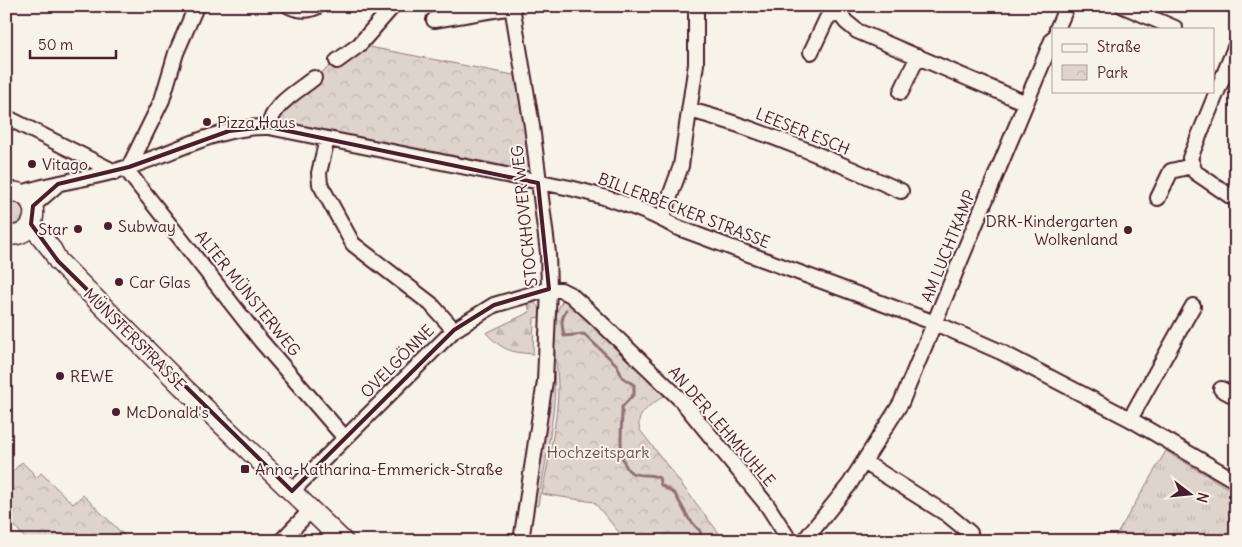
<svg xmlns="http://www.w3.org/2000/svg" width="1242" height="547" font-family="Delius,sans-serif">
  <defs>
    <pattern id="grass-tufts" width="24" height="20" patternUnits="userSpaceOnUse" patternTransform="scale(1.25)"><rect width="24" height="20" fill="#ded4cc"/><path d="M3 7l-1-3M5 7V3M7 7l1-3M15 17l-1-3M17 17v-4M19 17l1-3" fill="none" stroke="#c0b6af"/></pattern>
    <pattern id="forest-firs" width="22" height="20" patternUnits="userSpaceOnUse" patternTransform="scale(1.25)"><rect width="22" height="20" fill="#ded4cc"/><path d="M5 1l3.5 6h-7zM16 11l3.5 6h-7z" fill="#c0b6af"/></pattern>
    <pattern id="park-crowns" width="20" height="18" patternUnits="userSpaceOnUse" patternTransform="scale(1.25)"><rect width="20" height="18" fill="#ded4cc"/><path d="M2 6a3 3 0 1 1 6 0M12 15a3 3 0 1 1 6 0" fill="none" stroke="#c0b6af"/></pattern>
  </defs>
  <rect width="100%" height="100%" fill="#f7f3e8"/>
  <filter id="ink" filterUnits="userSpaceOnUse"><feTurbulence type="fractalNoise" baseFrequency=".02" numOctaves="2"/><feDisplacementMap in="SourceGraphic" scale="10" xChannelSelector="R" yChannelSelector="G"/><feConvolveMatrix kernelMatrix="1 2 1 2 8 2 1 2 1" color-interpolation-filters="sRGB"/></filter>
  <g filter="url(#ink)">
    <path fill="url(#grass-tufts)" stroke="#947a7c" d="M10,199l13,5 3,12 -8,10h-12v-26z
      M552,360c10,31 -9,111 -14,146l-6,-1z
      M1166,451l70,42v48h-123z"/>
    <path fill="url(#forest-firs)" stroke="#947a7c" d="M535,303l6,7v7l-7,1 -1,36c-24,-2 -30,-4 -47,-21l44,-21 -2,-8z"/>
    <path fill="url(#park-crowns)" stroke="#947a7c" d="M359,45l165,32 14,106 -269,-56 45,-49z
      M563,300l4,1 98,94c-12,9 -31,18 -25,35l85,111h-99l-32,-39 -52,-8c6,-35 16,-72 16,-107 0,-27 -12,-62 5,-87z
      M22,462l15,15 4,-4 32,31 10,-9 47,46h-95l-1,-3 -7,3 -21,-26v-37z"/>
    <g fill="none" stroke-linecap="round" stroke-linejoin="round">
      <path stroke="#8e7275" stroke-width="3" d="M566,310c-6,12 -4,14 -2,26l20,-2 33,31 5,12 12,8v9l-12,13c1,16 -7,56 10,66 8,4 19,0 27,5l2,7 14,9 14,25 11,12 3,10"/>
      <g stroke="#4a1f2b" stroke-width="18">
        <path id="minor" d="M289,6c9,4 19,6 29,0
          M512,6l20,120 16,127 1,36 -4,92 -24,160
          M839,6v7l7,9 11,9 169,72
          M1123,6l52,22
          M434,20l78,-13
          M1057,29l10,-23
          M1236,45l-46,113 5,14 41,28
          M811,52l16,-34 12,-5
          M337,61l22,-16 34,-39
          M901,92l17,-36
          M690,110c73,20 142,50 211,81
          M6,117l109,55
          M269,127c3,-23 28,-35 45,-49
          M327,139l-8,34 1,11 33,60 78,60 23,26
          M129,167l33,-67 14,-47 19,-44
          M125,168l136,173 84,97
          M22,193c30,-11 62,-13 93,-22 51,-13 101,-46 154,-44l301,61c37,9 74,20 106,39l259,96 66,29 129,67 106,62
          M1158,198l13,-27 21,-5
          M33,206l25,-22
          M662,218l19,-52 15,-102v-58
          M1221,389l15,8
          M1130,419l63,-113
          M864,462l84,53 22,18
          M292,491l162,-161 40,-25 55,-16 12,1 10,5 20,18 90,87 86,105 23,36
          M281,541l30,-31
          M804,541l45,-56 52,-82 152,-365"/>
      </g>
      <g stroke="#4a1f2b" stroke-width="22">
        <path id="secondary" d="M6,192c37,-5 37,48 0,43
          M31,224l21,26 6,11 124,125 161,155"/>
      </g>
      <use href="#minor" stroke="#f7f3e8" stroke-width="14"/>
      <use href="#secondary" stroke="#f7f3e8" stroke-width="19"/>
    </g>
  </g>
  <path fill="none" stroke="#4a1f2b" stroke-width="4" stroke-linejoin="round" d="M269,127l269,56 11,106 -55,16 -40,25 -162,161 -234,-230 -27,-37 2,-18 25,-22 71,-17 100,-36z"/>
  <g fill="#4a1f2b" stroke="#f7f3e8" stroke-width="2">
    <circle cx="207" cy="122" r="5"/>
    <circle cx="32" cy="164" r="5"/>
    <circle cx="108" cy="226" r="5"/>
    <circle cx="78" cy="229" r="5"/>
    <circle cx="1128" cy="230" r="5"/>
    <circle cx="119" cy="282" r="5"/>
    <circle cx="60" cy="376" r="5"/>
    <circle cx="116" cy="412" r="5"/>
    <rect x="240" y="464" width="10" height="10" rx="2.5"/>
  </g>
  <g text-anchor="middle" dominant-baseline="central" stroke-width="4" stroke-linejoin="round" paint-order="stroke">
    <g font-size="16" fill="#4a1f2b" stroke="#f7f3e8" text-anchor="start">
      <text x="217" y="122">Pizza Haus</text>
      <text x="42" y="164">Vitago</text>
      <text x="1118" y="221" text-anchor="end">DRK-Kindergarten<tspan x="1118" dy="18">Wolkenland</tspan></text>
      <text x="118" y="226">Subway</text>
      <text x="68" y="229" text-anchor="end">Star</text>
      <text x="129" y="282">Car Glas</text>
      <text x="70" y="376">REWE</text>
      <text x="126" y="412">McDonald's</text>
      <text x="255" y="469">Anna-Katharina-Emmerick-Straße</text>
    </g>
    <g font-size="16" fill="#4a1f2b" stroke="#f7f3e8">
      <text transform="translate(803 131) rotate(22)">LEESER ESCH</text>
      <text transform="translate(684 210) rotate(21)">BILLERBECKER STRASSE</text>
      <text transform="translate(524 216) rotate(-96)">STOCKHOVER WEG</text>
      <text transform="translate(948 246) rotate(-68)">AM LUCHTKAMP</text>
      <text transform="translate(248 293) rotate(51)">ALTER MÜNSTERWEG</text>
      <text transform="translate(135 339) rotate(45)">MÜNSTERSTRASSE</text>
      <text transform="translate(397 361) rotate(-45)">OVELGÖNNE</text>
      <text transform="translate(722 426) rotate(49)">AN DER LEHMKUHLE</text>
    </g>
    <g font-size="16" fill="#6f4c53" stroke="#f7f3e8">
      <text x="598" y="452">Hochzeitspark</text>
    </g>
  </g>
  <rect width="1242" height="547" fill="none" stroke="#f7f3e8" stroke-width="25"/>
  <rect x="12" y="12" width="1217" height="522" fill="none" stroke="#4a1f2b" stroke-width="2" filter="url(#ink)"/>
  <rect x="1052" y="28" width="162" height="65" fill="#f7f3e8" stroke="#b29e9c"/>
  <rect x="1062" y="44" width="25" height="8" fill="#f7f3e8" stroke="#b29e9c"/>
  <text x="1097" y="52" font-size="15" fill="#4a1f2b">Straße</text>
  <rect x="1062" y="65" width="25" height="15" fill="url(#park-crowns)" stroke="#b29e9c"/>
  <text x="1097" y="78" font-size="15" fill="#4a1f2b">Park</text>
  <g transform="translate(1190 494) rotate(106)" stroke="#f7f3e8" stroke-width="4" paint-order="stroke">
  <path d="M0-4L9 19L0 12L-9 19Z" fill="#4a1f2b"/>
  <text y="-8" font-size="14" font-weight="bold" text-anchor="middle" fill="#4a1f2b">N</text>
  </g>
  <path d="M30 50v8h86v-8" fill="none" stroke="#4a1f2b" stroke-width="2.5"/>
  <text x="38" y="50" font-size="15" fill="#4a1f2b" stroke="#f7f3e8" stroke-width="4" paint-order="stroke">50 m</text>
</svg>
